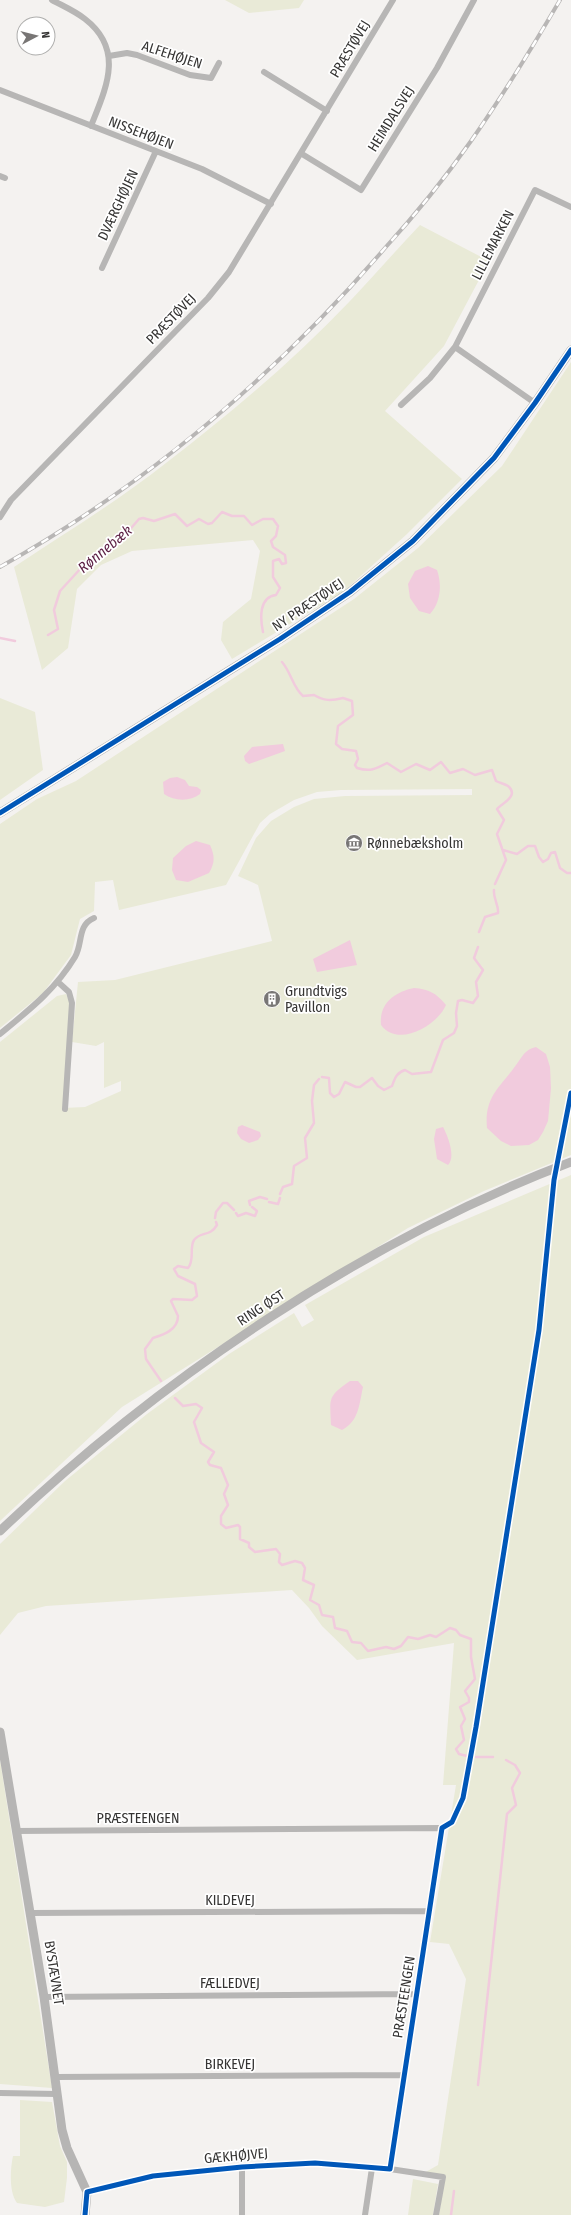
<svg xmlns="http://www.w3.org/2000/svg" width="571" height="2215" font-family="'Fira Sans Condensed',sans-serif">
  <rect width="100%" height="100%" fill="#f4f2f0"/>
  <path fill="#e9ead7" d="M225,0h79l-5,8 -50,5z
    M420,225l69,36 -45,85 -59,65 77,68 -55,55 -64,58 -111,67 -11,-19 2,-18 28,-23 9,-48 -7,-11 -121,11 -31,14 -24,24 -9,59 -26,22 -28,-103c51,-34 104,-66 152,-104 65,-50 128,-103 184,-162 24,-25 46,-51 70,-76z
    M571,362v793l-87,36 -76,37 -286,179 -122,114v-479l57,-46 9,-2 4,9 -7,105 22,-1 36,-16v-10l-17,7v-46l-8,4 -24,-4 6,-60 37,-2 157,-39 -14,-56 -20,-9 18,-38 15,-17 23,-14 20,-8 31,-3 127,-1v-6l-131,1 -24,2 -23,8 -24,14 -10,9 -34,62 -107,25 -6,-30 -18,2 -1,29 -14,8 -9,36 -28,38 -43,35v-204l37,-25 39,-18 278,-182 64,-51 84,-82z
    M0,698l35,14 8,58 -43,30z
    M571,1175v1040h-132l6,-39 -21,-3 14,-8 28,-186 -17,-35 -19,-2 26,-157h-13l11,-142 -97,17 -35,-34 -13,-18 -17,-18 -246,16 -28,7 -18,22v-91l65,-63 82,-67 82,-60 65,-41 8,14 12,-7 -9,-15 119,-68z
    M0,1760l52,328 -52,-4z
    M20,2100l32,2 8,44 7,16v16l-3,24 -19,5 -28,-4c-8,-11 -7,-33 -4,-47h7z
    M413,2179l25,5 -5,31h-25z"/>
  <path fill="#f1cbdd" d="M428,566l9,4c5,14 4,32 -7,44l-11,-3 -9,-13 -2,-14 7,-13z
    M283,744l2,7 -36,13 -4,-3 -1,-5 8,-9z
    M177,777l8,3 4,6 8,1 4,3 -1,4c-10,8 -26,7 -36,0l-1,-12 7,-4z
    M196,841l14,4c5,11 5,18 -1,28l-21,9 -12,-2 -4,-10 1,-12 13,-12z
    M350,940l7,25 -40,7 -4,-13z
    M414,988c15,1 22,5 32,17 -9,21 -48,43 -65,20 -2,-21 13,-33 33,-37z
    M536,1047l10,7 4,13 1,21 -3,33 -5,11 -5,8 -9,5 -18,1 -10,-5 -14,-13c-3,-32 14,-41 29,-63 7,-9 8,-15 20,-18z
    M242,1125l18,7 1,4 -3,4 -9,3 -8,-4 -4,-6 1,-6z
    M443,1127c5,9 13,30 5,38l-11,-6 -3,-20 2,-10z
    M350,1381h8l5,6c-4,18 -4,34 -21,43l-11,-5c-1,-27 -4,-28 19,-44z"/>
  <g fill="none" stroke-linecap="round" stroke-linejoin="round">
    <path stroke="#f1cbdd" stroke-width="2.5" d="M48,635l10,-6 -4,-19 6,-19 32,-35 34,-22 13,-15 4,-1 11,3 21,-7 12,12 12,-7 9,5 4,-1 10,-11 10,4h12l8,9 11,-6h10l5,7 -2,10 -5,5 2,6 12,8 1,8 -4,1 -3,-5 -6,2v16l7,11 -4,7c-17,2 -16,23 -13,37
      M0,638l15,3
      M282,662c9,10 11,26 21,34l11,-1c10,6 17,6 29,3l9,3 1,14 -15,11 -2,18 6,5 14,2 2,8 -3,6 2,3c13,4 19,1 30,-5l14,9 15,-8 14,6 11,-8 9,11 13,-4 12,6 17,-5 4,11c4,2 9,3 12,5 12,10 -7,18 -11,23l7,11 -7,14 9,26 -11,24
      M503,850l14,4 11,-8h7l4,11 4,5 5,-3 3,-6 4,-1 5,16 7,5h4
      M479,932l6,-15 13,-4c1,-8 -5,-14 -4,-23
      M322,1077l7,1 1,15 4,4 5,-3 6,-12 11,5h4l12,-9 6,8 6,4 8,-4c3,-8 4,-13 13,-16l7,4 19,-2 12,-32 11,-7 3,-7 -1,-13 2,-12 4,-1 11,3 5,-7 -2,-14 7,-12 -9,-12 4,-11
      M280,1194l3,-7 9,-3 2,-18 13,-8 -2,-20 9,-15 -2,-22 2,-16 5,-6
      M269,1202l9,2 2,-6
      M250,1205l-1,-4 11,-4 7,2
      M236,1213l2,3 8,-3 9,3 2,-5 -5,-4
      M215,1218l1,-6 7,-9h4l7,7
      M161,1381l-15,-22 -1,-10 8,-11c10,-3 25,-8 25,-22l-7,-15 2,-2 19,1 5,-4 -2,-12 -17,-8 -4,-7 4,-3 10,2c7,-8 1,-20 6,-28 7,-9 16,-3 23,-15l-1,-3
      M175,1398l8,8 13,-2 6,4 -8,14 7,21 13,9 -6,10 2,3 11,3 7,17 -4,9 4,11 -7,11v8l5,4 12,-3 2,2v12l9,4v4l6,5 21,-3 4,5 -1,8 3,3 13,-4 7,2 3,5 -2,12 11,5 -4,15 9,5 3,10 11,2 2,11 12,3 5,11 9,1 7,8 18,-4 8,2 7,-3 7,-9 10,2 12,-4 6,2 14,-9 6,2 4,5 11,4v18l4,22 -10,12 4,7v4l-9,5 5,12 -4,7 3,14 -8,9 3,5 8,2
      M476,1757h17
      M478,2085l29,-271 9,-9 -4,-17 8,-15 -5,-8 -9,-5
      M451,2215l3,-24"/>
    <path stroke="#b7b6b5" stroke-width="6" d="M52,0c11,6 23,11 33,19 40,31 21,69 6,107
      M109,56l18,-3 10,2 53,20 21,3 8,-15
      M264,72l63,39
      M0,90l202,79 69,35
      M302,154l59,36 76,-122 37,-68
      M0,176l5,2
      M102,268l54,-117
      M535,403l-80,-56 80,-157 36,17
      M401,405l29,-27 25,-31
      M0,517l11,-17 197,-202 21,-26 164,-272
      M58,982l11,10 3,11 -7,106
      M0,1034c29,-24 55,-44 75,-77 8,-13 2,-32 19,-39
      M16,1831l426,-3 -52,341
      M31,1913l398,-2
      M44,1997l372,-3
      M56,2077l348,-2
      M0,2093l57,1
      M242,2167v48
      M87,2192l66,-16 89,-9 73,-4 75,6 53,8 -7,38
      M365,2215l7,-47"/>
    <path stroke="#b6b5b4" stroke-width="9" d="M0,813l280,-174 70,-47 63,-51 81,-83 41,-55 36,-53
      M0,1531c159,-152 365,-291 571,-369
      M0,1732l44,265 18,133 5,18 20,44 -2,23"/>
    <g stroke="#b8b6b5" stroke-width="4">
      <path id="rail" d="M0,567c146,-82 276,-192 385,-319 31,-34 60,-70 86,-107 32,-46 61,-93 89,-141"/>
    </g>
    <use href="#rail" stroke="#fff" stroke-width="2.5" stroke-dasharray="8" stroke-linecap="butt"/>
    <g stroke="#fff" stroke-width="8">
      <path id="cycleway" d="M0,813l280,-174 70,-47 63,-51 81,-83 41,-55 36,-53
        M85,2215l2,-23 66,-16 89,-9 73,-4 75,6 52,-341 10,-6 11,-24 13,-71 63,-397 15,-150 17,-87"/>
    </g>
    <use href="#cycleway" stroke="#0057b8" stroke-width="5"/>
  </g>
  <defs>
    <g id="museum-disc" transform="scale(0.9)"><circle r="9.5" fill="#787675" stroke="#fff"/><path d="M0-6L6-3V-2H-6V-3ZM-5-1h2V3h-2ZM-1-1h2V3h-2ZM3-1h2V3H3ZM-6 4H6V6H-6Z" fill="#fff"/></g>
    <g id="building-disc" transform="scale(0.9)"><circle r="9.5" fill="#787675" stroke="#fff"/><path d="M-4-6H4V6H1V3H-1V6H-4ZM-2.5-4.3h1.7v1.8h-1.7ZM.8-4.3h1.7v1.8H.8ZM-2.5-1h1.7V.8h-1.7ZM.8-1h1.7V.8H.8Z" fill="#fff"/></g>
  </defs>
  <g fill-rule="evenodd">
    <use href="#museum-disc" x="354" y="843"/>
    <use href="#building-disc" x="272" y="999"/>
  </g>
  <g text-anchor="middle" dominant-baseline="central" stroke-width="3.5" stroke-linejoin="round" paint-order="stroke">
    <g font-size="14" fill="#353433" stroke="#fff">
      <text transform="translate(350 49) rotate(-59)">PRÆSTØVEJ</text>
      <text transform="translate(172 55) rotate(18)">ALFEHØJEN</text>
      <text transform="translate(391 119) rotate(-58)">HEIMDALSVEJ</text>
      <text transform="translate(141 133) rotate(21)">NISSEHØJEN</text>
      <text transform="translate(118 205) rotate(-65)">DVÆRGHØJEN</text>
      <text transform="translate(493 245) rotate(-63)">LILLEMARKEN</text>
      <text transform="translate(171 319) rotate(-46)">PRÆSTØVEJ</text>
      <text transform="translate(308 605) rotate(-34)">NY PRÆSTØVEJ</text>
      <text transform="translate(261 1308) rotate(-33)">RING ØST</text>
      <text x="138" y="1818">PRÆSTEENGEN</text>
      <text x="230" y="1900">KILDEVEJ</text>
      <text transform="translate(54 1973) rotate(81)">BYSTÆVNET</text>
      <text x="230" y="1983">FÆLLEDVEJ</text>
      <text transform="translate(404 1997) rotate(-81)">PRÆSTEENGEN</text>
      <text x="230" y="2064">BIRKEVEJ</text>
      <text transform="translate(236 2156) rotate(-5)">GÆKHØJVEJ</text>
    </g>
    <g font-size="14" fill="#353433" stroke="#fff" text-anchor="start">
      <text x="367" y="843">Rønnebæksholm</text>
      <text x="285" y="991">Grundtvigs<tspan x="285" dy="16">Pavillon</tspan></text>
    </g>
    <g font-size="15" font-style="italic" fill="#5c1f44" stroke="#fff">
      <text transform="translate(105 549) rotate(-40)">Rønnebæk</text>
    </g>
  </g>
  <g transform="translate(36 36) rotate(83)"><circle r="19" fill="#ffffff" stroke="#aeaead"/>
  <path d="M0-3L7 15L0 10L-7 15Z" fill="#787675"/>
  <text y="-6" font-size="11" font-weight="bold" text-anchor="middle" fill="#353433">N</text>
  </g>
</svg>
